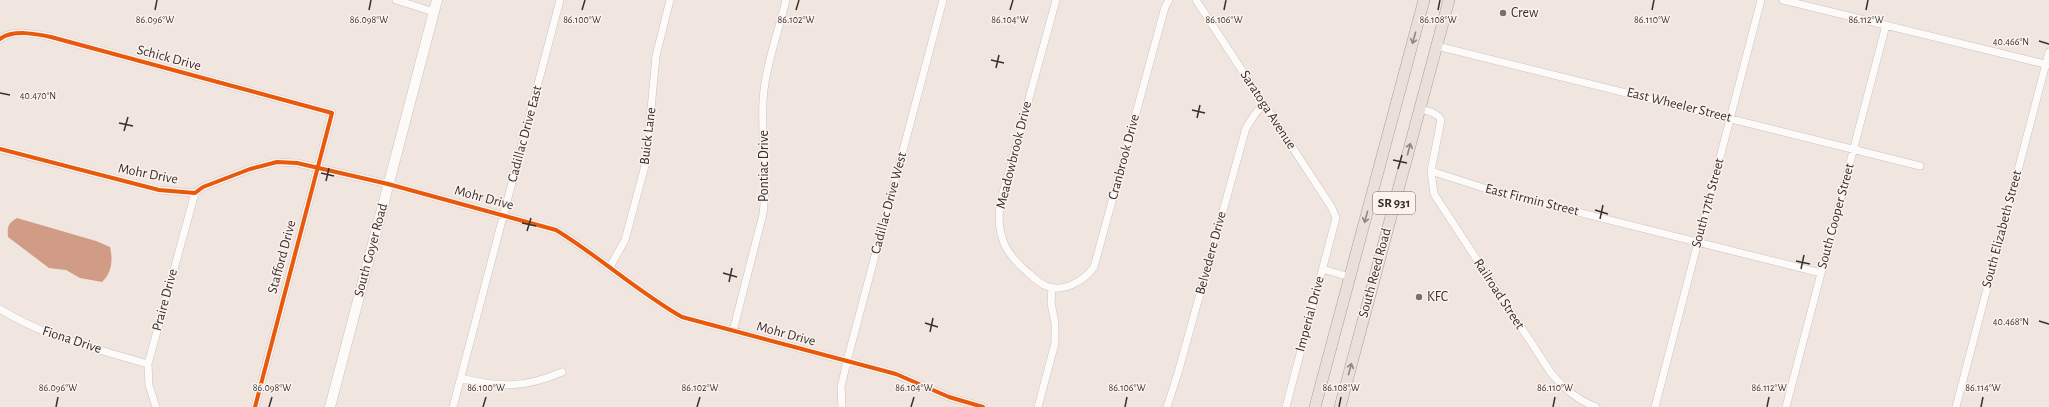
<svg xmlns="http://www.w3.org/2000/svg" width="2049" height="407" font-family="'Alegreya Sans',sans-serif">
  <rect width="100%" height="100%" fill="#f1e5e0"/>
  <path fill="#d19c85" d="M17,218l79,23 14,6c3,13 2,26 -8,35l-22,-4 -14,-8 -17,-2 -41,-31c-1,-10 0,-14 9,-19z"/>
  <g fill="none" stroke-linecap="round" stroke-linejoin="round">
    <g stroke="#ccc2be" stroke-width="8">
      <path id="street" d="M396,0l38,12
        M1056,0l-56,204c-1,11 -2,22 2,33 3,13 13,24 22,32 7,6 13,13 22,17 17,7 38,-5 48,-19l71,-260 4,-7
        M1196,0l136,208 4,10 -50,189
        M1783,0l266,65
        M0,39c13,-10 37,-5 51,-2l281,76 -77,294
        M1437,46l483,120
        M1420,109c7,2 17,3 21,11l-10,51 3,23 117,179c13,15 26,27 45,34
        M0,149l159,41 36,3 8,-6 47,-18 27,-7 20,1 91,21 168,46c44,27 82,62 126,87l214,57 53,23 34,10
        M1431,171l59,19 331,83
        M610,267l15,-27 21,-78 10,-106 14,-56
        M1322,269l28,8
        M0,309c44,28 98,40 148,55
        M733,331l30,-117c5,-37 -2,-75 0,-113 2,-34 15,-68 23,-101
        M461,378c38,10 64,10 101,-6
        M156,407l-7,-22 -1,-21 47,-171
        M453,407l107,-407
        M842,407l-1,-20 6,-26 96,-361
        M1038,407l17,-64v-20l-4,-20 1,-16
        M1167,407l11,-34 68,-245 9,-14 9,-10
        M1655,407l106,-407
        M1786,407l100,-382
        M1956,407l93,-355"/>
    </g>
    <g stroke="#ccc2be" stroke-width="11">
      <path id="secondary" d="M330,407l107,-407"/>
    </g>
    <g stroke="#b09b92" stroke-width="12">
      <path id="primary" d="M1315,407l109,-407
        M1340,407l109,-407"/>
    </g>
    <use href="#street" stroke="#fdfbfa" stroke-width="7"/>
    <use href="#secondary" stroke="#fdfbfa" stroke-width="10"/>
    <use href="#primary" stroke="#e9dfdb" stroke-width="11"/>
    <g stroke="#fcf2ee" stroke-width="6">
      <path id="cycleway" d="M0,39c13,-10 37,-5 51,-2l281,76 -77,294
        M0,149l159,41 36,3 8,-6 47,-18 27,-7 20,1 91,21 168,46c44,27 82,62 126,87l214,57 53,23 34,10"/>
    </g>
    <use href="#cycleway" stroke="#e8590c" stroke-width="4"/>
  </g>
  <defs><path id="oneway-shaft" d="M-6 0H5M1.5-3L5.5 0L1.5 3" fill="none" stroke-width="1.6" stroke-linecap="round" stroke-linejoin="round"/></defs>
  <g stroke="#908784">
    <use href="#oneway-shaft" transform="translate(1414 38) rotate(105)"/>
    <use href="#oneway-shaft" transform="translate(1409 149) rotate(-75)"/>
    <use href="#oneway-shaft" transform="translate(1366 217) rotate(105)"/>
    <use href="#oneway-shaft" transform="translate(1350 369) rotate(-75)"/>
  </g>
  <path fill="none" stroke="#382f2c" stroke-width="1.5" d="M155,10l2,-10M369,10l2,-10M582,10l3,-10M796,10l3,-10M1010,10l3,-10M1224,10l2,-10M1438,10l2,-10M1652,10l2,-10M1866,10l2,-10M2039,41l10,3M991,60l13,3M996,68l3,-13M0,93l10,2M1192,110l13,3M1197,118l3,-13M119,123l14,3M124,131l4,-14M1393,160l14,3M1398,169l4,-14M321,173l13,3M326,181l3,-13M1595,210l13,4M1600,219l3,-14M522,223l14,3M527,231l4,-13M1796,261l14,3M1801,269l3,-14M723,273l14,4M729,282l3,-14M2039,321l10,3M925,323l13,4M930,332l3,-14M56,407l2,-10M269,407l3,-10M483,407l3,-10M697,407l3,-10M911,407l3,-10M1125,407l2,-10M1339,407l2,-10M1553,407l2,-10M1767,407l2,-10M1981,407l2,-10"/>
  <g fill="#796f6b" stroke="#fcf2ee" stroke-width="1.5">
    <circle cx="1503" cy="13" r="4"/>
    <circle cx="1419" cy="297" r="4"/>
  </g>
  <g text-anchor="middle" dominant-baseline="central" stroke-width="3" stroke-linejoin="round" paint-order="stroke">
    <rect fill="#fcf2ee" stroke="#736a66" stroke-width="1" x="1373" y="192" width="42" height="22" rx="3"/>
    <g font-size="13" font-weight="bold" fill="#382f2c">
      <text x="1394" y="203">SR 931</text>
    </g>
    <g font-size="14" fill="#382f2c" stroke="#fcf2ee" text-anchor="start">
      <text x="1511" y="13">Crew</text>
      <text x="1427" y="297">KFC</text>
    </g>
    <g font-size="14" fill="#382f2c" stroke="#fcf2ee">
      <text transform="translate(169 58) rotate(15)">Schick Drive</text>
      <text transform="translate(1679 105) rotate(14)">East Wheeler Street</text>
      <text transform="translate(1268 110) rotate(57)">Saratoga Avenue</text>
      <text transform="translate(525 134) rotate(-75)">Cadillac Drive East</text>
      <text transform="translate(648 136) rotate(-83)">Buick Lane</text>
      <text transform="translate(1014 155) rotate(-76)">Meadowbrook Drive</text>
      <text transform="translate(1124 157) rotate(-75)">Cranbrook Drive</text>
      <text transform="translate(764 166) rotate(-90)">Pontiac Drive</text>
      <text transform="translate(148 174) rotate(11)">Mohr Drive</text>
      <text transform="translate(484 198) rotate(15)">Mohr Drive</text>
      <text transform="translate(1532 200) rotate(14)">East Firmin Street</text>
      <text transform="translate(889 203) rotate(-75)">Cadillac Drive West</text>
      <text transform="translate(1708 203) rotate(-75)">South 17th Street</text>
      <text transform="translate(1836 216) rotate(-75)">South Cooper Street</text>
      <text transform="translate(2002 229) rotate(-75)">South Elizabeth Street</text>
      <text transform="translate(371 250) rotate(-75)">South Goyer Road</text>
      <text transform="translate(1211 253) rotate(-75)">Belvedere Drive</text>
      <text transform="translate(282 257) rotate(-75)">Stafford Drive</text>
      <text transform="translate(1375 273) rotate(-75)">South Reed Road</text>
      <text transform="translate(1499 294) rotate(57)">Railroad Street</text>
      <text transform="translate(165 300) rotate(-75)">Praire Drive</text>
      <text transform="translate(1310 314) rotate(-75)">Imperial Drive</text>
      <text transform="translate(786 334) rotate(15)">Mohr Drive</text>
      <text transform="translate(72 340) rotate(18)">Fiona Drive</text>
    </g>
  </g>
  <g font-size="10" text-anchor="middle" fill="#382f2c" stroke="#fcf2ee" stroke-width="3" stroke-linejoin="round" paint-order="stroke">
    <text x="155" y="23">86.096°W</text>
    <text x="369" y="23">86.098°W</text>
    <text x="582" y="23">86.100°W</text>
    <text x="796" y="23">86.102°W</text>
    <text x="1010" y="23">86.104°W</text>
    <text x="1224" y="23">86.106°W</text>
    <text x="1438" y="23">86.108°W</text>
    <text x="1652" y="23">86.110°W</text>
    <text x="1866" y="23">86.112°W</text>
    <text x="2011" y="45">40.466°N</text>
    <text x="38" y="99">40.470°N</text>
    <text x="2011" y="325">40.468°N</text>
    <text x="58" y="391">86.096°W</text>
    <text x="272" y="391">86.098°W</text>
    <text x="486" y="391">86.100°W</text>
    <text x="700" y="391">86.102°W</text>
    <text x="914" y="391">86.104°W</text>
    <text x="1127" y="391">86.106°W</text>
    <text x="1341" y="391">86.108°W</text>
    <text x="1555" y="391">86.110°W</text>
    <text x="1769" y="391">86.112°W</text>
    <text x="1983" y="391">86.114°W</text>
  </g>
</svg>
